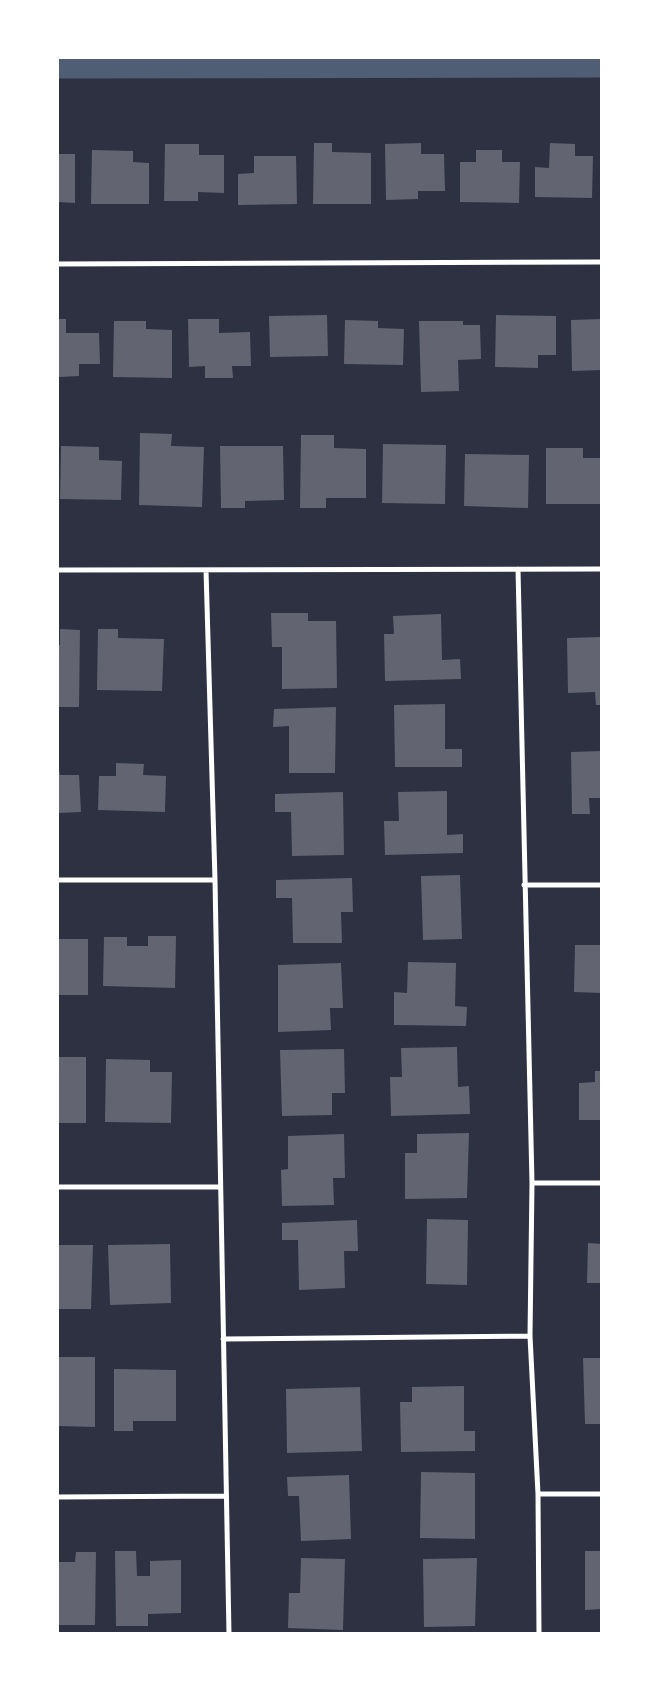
<svg xmlns="http://www.w3.org/2000/svg" width="659" height="1691" font-family="'Times New Roman',serif">
  <rect width="100%" height="100%" fill="#2d3142"/>
  <g fill="none" stroke-linecap="round" stroke-linejoin="round">
    <path stroke="#4f5d75" stroke-width="29" d="M58,64l544,-1"/>
  </g>
  <path fill="#626471" d="M314,143h18v9l39,1v51h-58z
    M421,143v11h23l1,37h-27v8l-32,1 -1,-56z
    M550,143l25,1v12h18l-1,42 -57,-1v-30l14,1z
    M165,144h34v11h25v38l-26,-1v9h-34z
    M92,150l41,1v11l16,1v41h-58z
    M476,150h26v12h18l-1,41 -59,-1v-40h16z
    M58,154h17v49l-17,-1z
    M254,156h42l1,48 -59,1v-31l16,-1z
    M327,315l1,41 -58,1 -1,-41z
    M496,315l60,1v39h-18v13l-43,-1z
    M58,319h8v14h33l1,31h-21v12l-20,1z
    M188,319h31v14l31,-1 1,34h-19l1,12h-28v-12l-16,1z
    M602,319v51l-30,1 -1,-51z
    M345,320l33,1v7l26,1 -1,36 -59,-1z
    M114,321h32v8l26,1v48l-59,-1z
    M419,321h44v4h17l1,34 -23,1 1,31 -38,1z
    M140,433l32,1 -1,12 33,1 -2,60 -63,-2z
    M301,435h33v13l32,1v49h-40v10h-26z
    M383,444l63,1 -1,59 -63,-1z
    M61,446l38,1v13l23,1 -1,39 -61,-1z
    M220,446h63l1,54 -39,1v7h-24z
    M546,448h37v10h19v46h-56z
    M465,454l64,1 -1,53 -64,-2z
    M271,613h37v8h28l1,67 -55,1v-42h-10z
    M441,614l1,46 18,-1 1,20 -76,2 -1,-47h10l-1,-18z
    M60,629l20,1 -1,77h-21v-62h2z
    M98,629h20v9l46,1 -2,52 -65,-1z
    M602,637v68h-6l-1,-13 -27,1 -1,-55z
    M445,704v45h17v18h-67l-1,-62z
    M336,707l-1,66h-46v-47l-16,1 1,-18z
    M602,751v47h-13l1,16h-18l-1,-62z
    M116,763l28,1 -1,11 23,1 -1,36 -67,-2 1,-34h17z
    M58,765l2,10h19l2,37 -23,1z
    M447,791v44l16,-1v19l-78,2 -1,-34h15l-1,-29z
    M343,792l1,63 -52,1 -1,-44h-16v-18z
    M460,875l2,64 -39,1 -2,-64z
    M352,878l1,34h-12l1,31h-49l-1,-45h-16v-18z
    M148,936h28l-1,52 -72,-2 1,-49h23v9h21z
    M58,939h30v56h-30z
    M575,945h27v48l-28,-1z
    M408,962l48,1 -1,43 12,1 -1,19 -72,-1v-33l13,1z
    M341,963l2,45h-13l1,22 -53,2v-67z
    M457,1047l1,40 11,-1 1,28 -79,2 -1,-39h12l-1,-29z
    M344,1049l1,44h-13v22l-50,1 -2,-66z
    M58,1057h28v66h-27z
    M106,1059l44,1v12h22l-1,51 -66,-1z
    M595,1071h7v49h-23v-37l16,-1z
    M469,1133l-2,65 -62,1v-46h12v-19z
    M344,1134l1,44h-12l1,27 -52,1 -1,-36 7,-1v-33z
    M427,1219l41,1 -1,65 -41,-1z
    M357,1220l1,31h-14l1,37 -46,2 -1,-50h-16v-17z
    M588,1243l14,1v39h-15z
    M170,1244l1,59 -61,2 -2,-60z
    M58,1245h35l-2,64h-33z
    M58,1357h37v70l-37,-1z
    M583,1358h19v66h-17z
    M114,1369l62,1v51h-43v10h-19z
    M464,1386v45h11v20l-74,1 -1,-50h12v-15z
    M360,1387l2,64 -75,2 -1,-64z
    M421,1472l54,1v66l-55,-1z
    M349,1475l2,64 -50,2 -2,-45h-11l-1,-19z
    M115,1551h21l1,25h13v-15l31,-1v53l-33,1v12h-32z
    M585,1551h17v58l-17,1z
    M76,1552h20l-1,73h-37v-63h17z
    M301,1558l44,1 -2,71 -55,-2 1,-35h11z
    M477,1558l-2,68 -51,1 -1,-68z"/>
  <g fill="none" stroke-linecap="round" stroke-linejoin="round">
    <path stroke="#fff" stroke-width="5" d="M58,264l544,-2
      M518,569l14,614 -2,153 8,158 1,140
      M58,570l544,-1
      M206,570l9,310 14,754
      M58,880h157
      M524,885h78
      M532,1183h70
      M58,1187h162
      M223,1339l307,-3
      M538,1494h64
      M58,1497l167,-1"/>
  </g>
  <rect width="659" height="1691" fill="none" stroke="#ffffff" stroke-width="118"/>
</svg>
